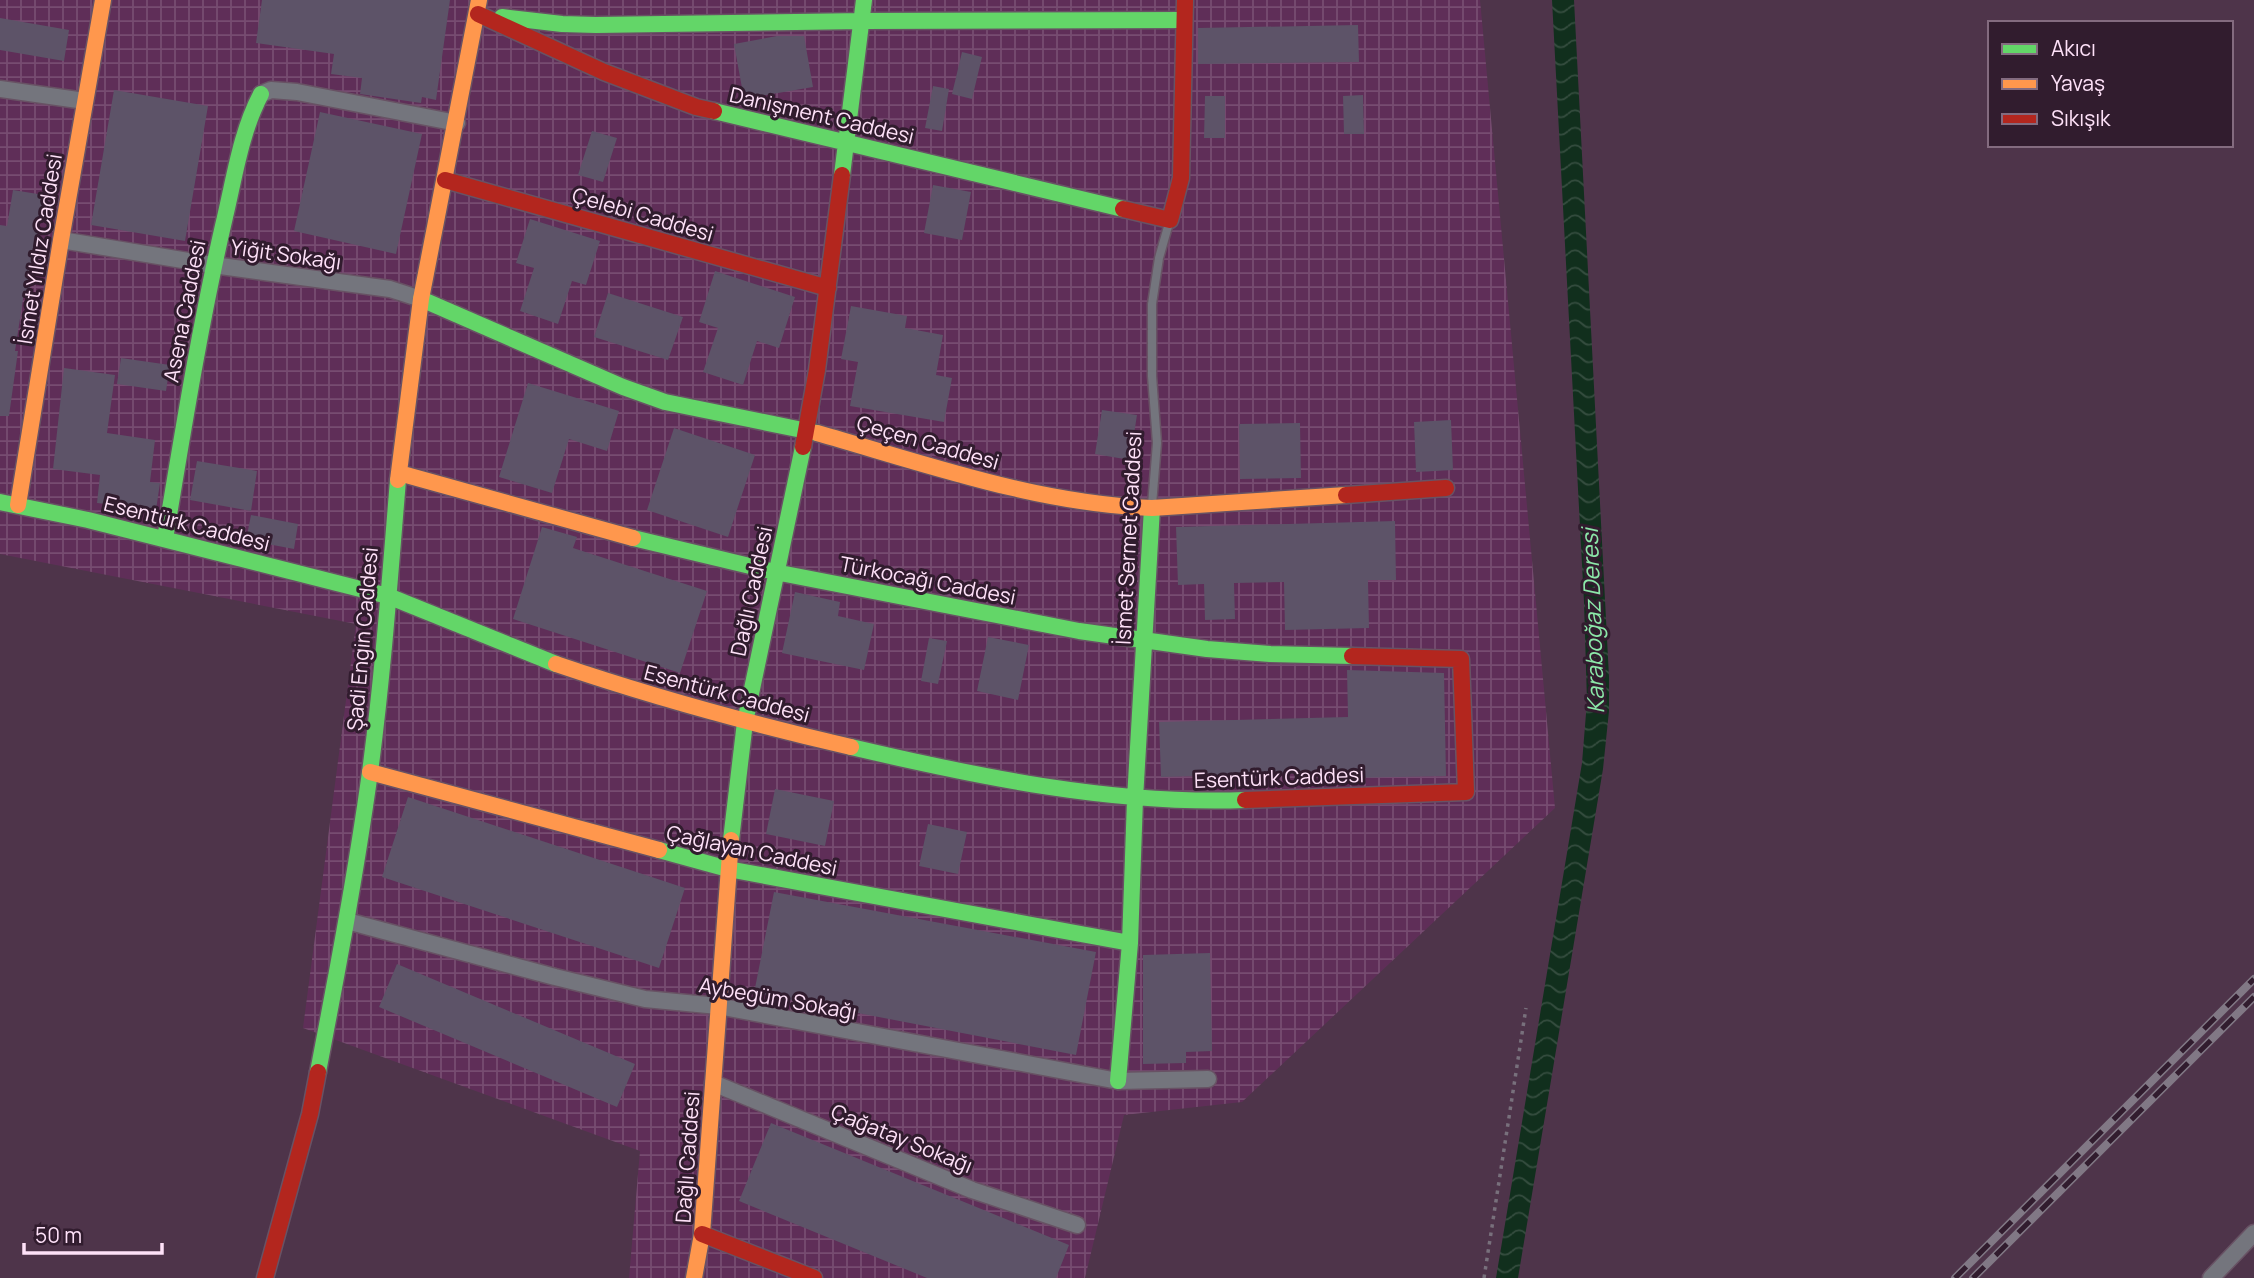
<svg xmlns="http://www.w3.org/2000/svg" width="2254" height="1278" font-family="Manrope,sans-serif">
  <defs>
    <pattern id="industrial-grid" width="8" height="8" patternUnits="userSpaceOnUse" patternTransform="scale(1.75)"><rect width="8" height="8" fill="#5f2e58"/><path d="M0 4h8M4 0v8" fill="none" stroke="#774c71"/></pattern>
    <pattern id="water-waves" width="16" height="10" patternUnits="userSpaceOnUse" patternTransform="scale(1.75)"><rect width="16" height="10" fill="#112f1d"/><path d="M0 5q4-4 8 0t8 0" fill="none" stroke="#354d3f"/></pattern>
  </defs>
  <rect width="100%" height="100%" fill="#4e344a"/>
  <path fill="url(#industrial-grid)" d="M0,0h1480l75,808 -313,294 -118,13 -39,163h-456l11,-127 -337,-123 53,-404 -356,-70z"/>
  <path fill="url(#water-waves)" d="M1552,0h22l35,677v34l-6,58 -85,509h-22l86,-515 5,-62 -3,-99z"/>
  <path fill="#5d5368" d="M262,0h188l-14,100 -14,-3 -1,6 -61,-9 2,-16 -31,-4 3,-20 -78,-11z
    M0,18l69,12 -5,31 -64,-11z
    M1358,25l1,37 -161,2v-36z
    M777,36h27l9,51 -69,12 -10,-55z
    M962,52l20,5 -10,42 -20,-5z
    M933,86l16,3 -7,42 -17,-3z
    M114,90l94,16 -23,135 -94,-16z
    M1363,95l1,39h-20l-1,-38z
    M1205,96h20v42h-21z
    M320,112l102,22 -26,120 -102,-23z
    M592,131l25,7 -14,44 -25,-7z
    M933,185l38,7 -9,48 -38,-7z
    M13,190l31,5 -15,99 -5,-1 -9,58h3l-9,65h-9v-191l7,1z
    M530,219l70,22 -14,44 -14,-4 -14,43 -38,-13 14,-43 -18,-5z
    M715,271l80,26 -16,51 -22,-7 -14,44 -40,-13 15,-44 -19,-6z
    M608,293l75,24 -15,43 -74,-23z
    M851,306l56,10 -2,12 38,7 -7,40 16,3 -8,44 -94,-16 8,-44 -17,-3z
    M121,358l49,7 -4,26 -49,-7z
    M64,368l51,7 -8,58 48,7 -5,42 10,1 -4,27 -59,-7 3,-28 -47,-6z
    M528,383l91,28 -12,40 -38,-12 -17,54 -53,-16z
    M1102,410l35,5 -7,45 -35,-6z
    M1451,420l2,50 -37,2 -2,-50z
    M1300,423l1,55 -61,1 -1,-55z
    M674,428l81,27 -27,82 -81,-27z
    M197,461l60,10 -6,40 -61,-11z
    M251,515l47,9 -4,25 -48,-9z
    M1395,521l1,59h-28l1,48 -84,2 -1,-48 -50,1 1,36 -30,1 -1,-36 -26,1 -2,-58z
    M542,527l35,10 -4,11 134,43 -27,82 -167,-54z
    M795,592l45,10 -2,14 36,8 -10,46 -82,-17z
    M988,637l41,8 -11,55 -41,-9z
    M929,638l18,3 -9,43 -17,-3z
    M1347,670l97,3 2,103 -97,2v-6l-188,5 -2,-55 189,-5z
    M775,789l59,12 -9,45 -59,-12z
    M408,797l277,91 -26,80 -277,-91z
    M928,824l39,8 -9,42 -39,-8z
    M774,892l322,60 -20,103 -322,-62z
    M1210,953l2,98 -26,1v11l-43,1v-109z
    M397,964l238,100 -18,43 -238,-100z
    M771,1123l298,122 -13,33h-129l-188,-77z"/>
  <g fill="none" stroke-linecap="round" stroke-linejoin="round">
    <g stroke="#685264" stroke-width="11">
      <path id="lane" d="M1152,505l5,-62 -5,-67v-72l7,-46 10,-35"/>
    </g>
    <g stroke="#685264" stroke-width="19">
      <path id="street" d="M0,89l85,12
        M261,94l10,-4 26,2 160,31
        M61,240l152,25 177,24 31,10
        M347,921l208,56 90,22 73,7 400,75 90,-2
        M713,1083l259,107 105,35
        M2211,1278l43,-45"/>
    </g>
    <g stroke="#685264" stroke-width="19">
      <path id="fast" d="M502,17l60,7 34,1 267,-4 321,-1
        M714,111l409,98
        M842,175l22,-175
        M421,299l202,88 42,15 152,31
        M0,502l88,18 300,76 168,68
        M633,538l142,34 304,59 128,18 63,5 82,2
        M165,539c18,-108 35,-215 60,-322 10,-42 16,-85 36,-123
        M851,747c128,30 263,58 394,53
        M731,840l14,-118 58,-275
        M659,850l69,19 402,74
        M318,1072c19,-99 38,-199 52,-300 13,-97 20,-195 28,-292
        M1118,1081l12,-138 5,-144 17,-291"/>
    </g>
    <g stroke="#685264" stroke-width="19">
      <path id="slow" d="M817,433c109,31 221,71 335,75l194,-13
        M399,473l234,65
        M398,480l23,-181 58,-299
        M18,505l43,-265 42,-240
        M556,664c97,33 196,60 295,83
        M370,772l289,78
        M694,1278l8,-44 29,-394"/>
    </g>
    <g stroke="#685264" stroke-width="19">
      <path id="jam" d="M478,14l126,58 92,35 18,4
        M445,180l383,108
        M1123,209l47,11 11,-42 4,-178
        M803,447l14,-77 25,-195
        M1346,495l100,-7
        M1245,800l221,-8 -5,-133 -109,-3
        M702,1234l112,44
        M265,1278l45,-164 8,-42"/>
    </g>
    <path stroke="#78707c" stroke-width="3.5" stroke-dasharray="3.5 5" stroke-linecap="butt" d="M1484,1278l42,-270"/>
    <use href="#lane" stroke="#74757d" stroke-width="8"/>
    <use href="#street" stroke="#74757d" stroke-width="16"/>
    <use href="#fast" stroke="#63d668" stroke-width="16"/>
    <use href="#slow" stroke="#ff974d" stroke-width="16"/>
    <use href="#jam" stroke="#b3261e" stroke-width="16"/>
    <g stroke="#817885" stroke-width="8">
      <path id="rail" d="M1955,1278l299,-299
        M1973,1278l281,-281"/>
    </g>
    <use href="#rail" stroke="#311c2e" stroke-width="5" stroke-dasharray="16" stroke-linecap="butt"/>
  </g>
  <g text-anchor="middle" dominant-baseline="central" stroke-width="6" stroke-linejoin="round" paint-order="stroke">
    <g font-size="21" fill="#fee1f8" stroke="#311c2e">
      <text transform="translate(822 115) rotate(13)">Danişment Caddesi</text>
      <text transform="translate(643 214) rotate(16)">Çelebi Caddesi</text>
      <text transform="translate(39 249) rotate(-81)">İsmet Yıldız Caddesi</text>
      <text transform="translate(286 254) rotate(8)">Yiğit Sokağı</text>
      <text transform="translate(184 311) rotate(-79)">Asena Caddesi</text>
      <text transform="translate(928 442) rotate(16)">Çeçen Caddesi</text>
      <text transform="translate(187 523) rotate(14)">Esentürk Caddesi</text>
      <text transform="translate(1128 538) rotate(-87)">İsmet Sermet Caddesi</text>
      <text transform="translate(928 580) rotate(11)">Türkocağı Caddesi</text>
      <text transform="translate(751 591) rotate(-78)">Dağlı Caddesi</text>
      <text transform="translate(362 639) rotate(-85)">Şadi Engin Caddesi</text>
      <text transform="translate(727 693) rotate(15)">Esentürk Caddesi</text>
      <text transform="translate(1279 777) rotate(-2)">Esentürk Caddesi</text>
      <text transform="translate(752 850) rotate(12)">Çağlayan Caddesi</text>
      <text transform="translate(778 998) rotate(10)">Aybegüm Sokağı</text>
      <text transform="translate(902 1138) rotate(22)">Çağatay Sokağı</text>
      <text transform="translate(687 1157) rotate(-86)">Dağlı Caddesi</text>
    </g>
    <g font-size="23" font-style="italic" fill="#8ce8a9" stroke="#311c2e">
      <text transform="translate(1592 621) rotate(-92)">Karaboğaz Deresi</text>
    </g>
  </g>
  <rect x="1988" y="21" width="245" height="126" fill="#311c2e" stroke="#836b7f" stroke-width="2"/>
  <rect x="2002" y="44" width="35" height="10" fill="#63d668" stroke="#836b7f" stroke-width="2"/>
  <text x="2051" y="56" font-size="21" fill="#fee1f8">Akıcı</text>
  <rect x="2002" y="79" width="35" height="10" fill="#ff974d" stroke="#836b7f" stroke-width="2"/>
  <text x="2051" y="91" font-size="21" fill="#fee1f8">Yavaş</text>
  <rect x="2002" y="114" width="35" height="10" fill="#b3261e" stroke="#836b7f" stroke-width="2"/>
  <text x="2051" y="126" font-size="21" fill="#fee1f8">Sıkışık</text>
  <path d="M24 1243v10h138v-10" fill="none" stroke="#fee1f8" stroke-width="3.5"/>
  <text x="35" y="1243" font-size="21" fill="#fee1f8" stroke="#311c2e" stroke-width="5" paint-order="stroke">50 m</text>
</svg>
